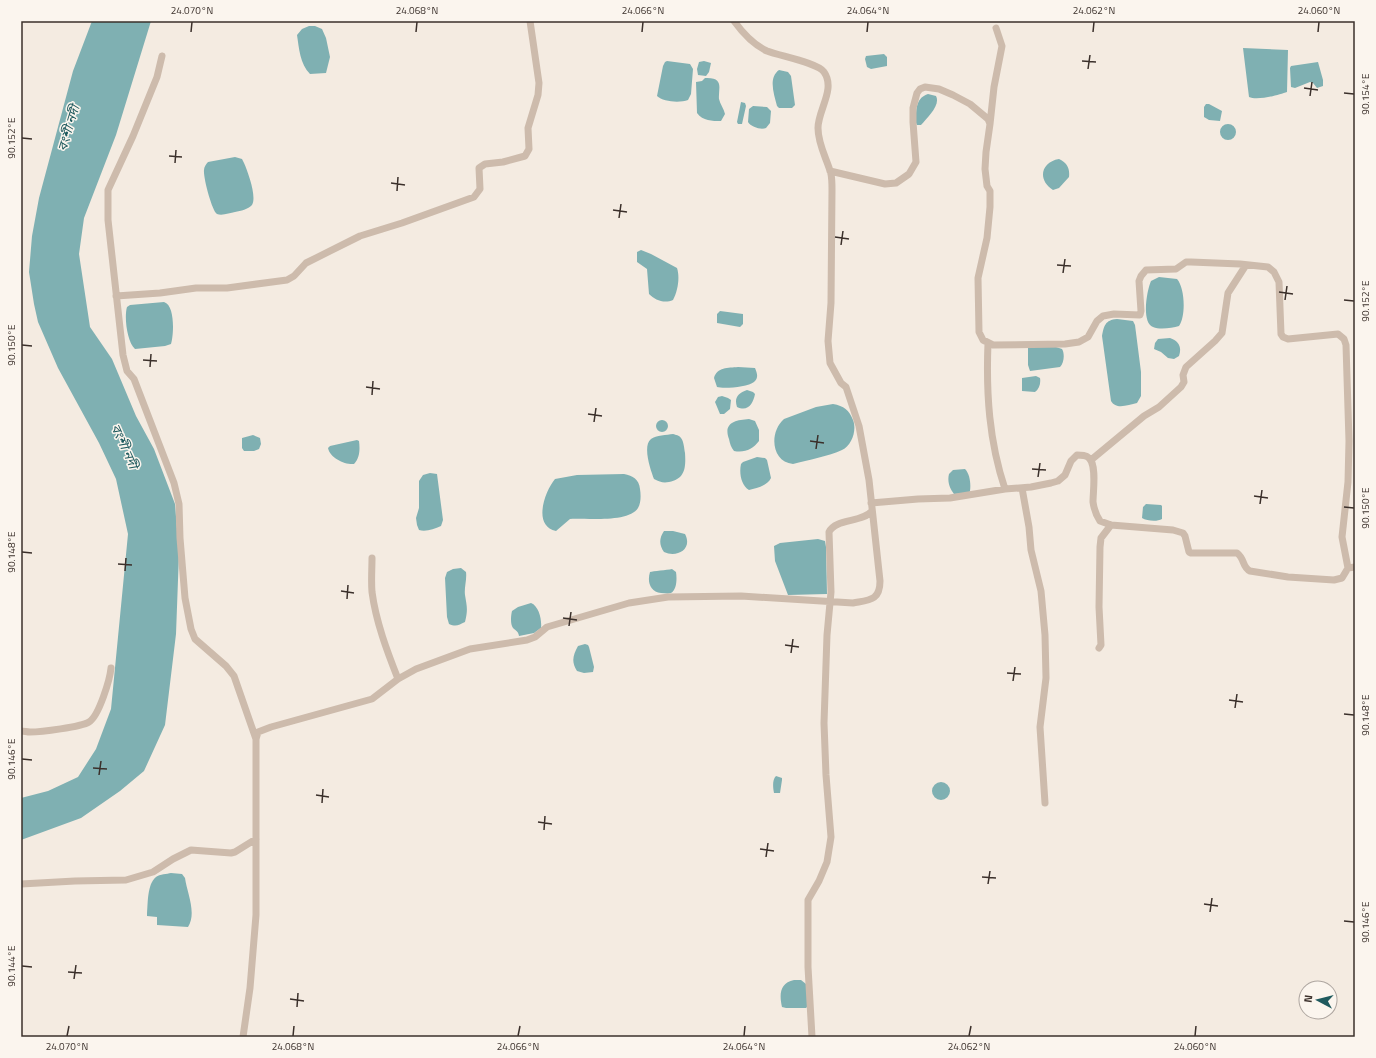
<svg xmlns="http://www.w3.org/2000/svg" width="1376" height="1058" font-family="'Titillium Web','Noto Sans Bengali',sans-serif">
  <rect width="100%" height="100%" fill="#f4ebe1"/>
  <path fill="#7fb0b2" d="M92,21h59l-35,114 -32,83 -5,36 11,73 22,32 24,57 18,33 21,55 4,49 -3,81 -11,91 -21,46 -24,20 -39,27 -60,22v-42l27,-7 30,-14 18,-28 15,-40 17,-175 -12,-55 -17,-36 -41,-75 -20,-46 -4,-18 -5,-32 3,-36 7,-38 34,-127z
    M309,26h6l7,3 4,9 4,19 -4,16 -16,1c-10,-10 -11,-26 -13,-39l5,-6z
    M1243,48l45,2 -1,42c-8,3 -30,9 -38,5z
    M884,54l3,3v9l-16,3 -4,-2 -2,-8 1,-3z
    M667,61l23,3 3,5 -2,25 -3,6c-8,3 -25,2 -31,-4l6,-30 2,-4z
    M704,61l7,2 -2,9 -3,4 -8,-1 -1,-6 2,-7z
    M1318,62l5,18v6l-6,2 -4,-5 -3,-1 -15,6 -4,-1 -1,-19 1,-2z
    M779,70l9,2 3,4 4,29 -3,3h-13l-2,-2c-3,-12 -9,-28 2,-36z
    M705,78c20,-1 13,11 14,21 1,5 5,10 6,15l-4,7c-9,0 -18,0 -24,-8l-1,-31 6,-1z
    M928,94l8,2c5,9 -9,22 -15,29h-4l-1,-2c0,-11 -1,-25 12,-29z
    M741,102l4,1 1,3 -4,18h-4l-1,-2z
    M1206,104h3l13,7 -2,10 -11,-1 -5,-3v-10z
    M753,106l14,1 4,4 -1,12 -4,5c-5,2 -15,-1 -18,-6l1,-13z
    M1220 132a8 8 0 1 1 16 0a8 8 0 1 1-16 0Z
    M235,157l7,2 2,4c4,9 13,34 8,42 -4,4 -11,6 -17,7 -5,1 -13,4 -18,2 -5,-3 -14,-37 -13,-44 0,-3 2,-6 4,-8z
    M1059,159c8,4 11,9 10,18l-10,11 -6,2c-16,-10 -12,-28 6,-31z
    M641,250l10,4 26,14c3,9 1,23 -4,32 -9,4 -18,0 -24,-6l-2,-25 -10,-7v-10z
    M1159,277l18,2c8,9 9,37 2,47 -7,2 -19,4 -26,1 -12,-5 -6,-37 -2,-46z
    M164,302c11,3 10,32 7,42l-6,2 -30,3c-8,-7 -11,-32 -8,-42l3,-2z
    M720,311l23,3v10l-3,3 -23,-4v-9z
    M1117,319l16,2 2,4 6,47v24l-4,7c-9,2 -21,7 -26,-2l-9,-65c2,-10 3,-16 15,-17z
    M1170,338c9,3 12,9 9,18l-5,3 -6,-1 -7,-6 -7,-3 1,-6 3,-4z
    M1028,347h28l6,2c3,5 2,14 -2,18l-30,4 -2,-6z
    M738,367l17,1c2,5 4,10 -1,14 -6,5 -30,7 -37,5l-3,-9c3,-11 14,-10 24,-11z
    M1036,376l4,2c1,6 -1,11 -5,14l-13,-1v-13z
    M747,390l6,2 2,2c-2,10 -7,18 -18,13 -3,-9 1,-14 10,-17z
    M722,396l6,2 3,2 -1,9 -6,5h-4l-5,-12 3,-5z
    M833,404c11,2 16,6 20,16 4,10 -1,25 -11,30 -13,6 -34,10 -49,14 -22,-2 -24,-32 -9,-45l32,-12z
    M749,419l6,2 4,9v11c-6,8 -14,12 -25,10 -3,-4 -4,-7 -5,-12 -6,-16 6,-19 20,-20z
    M656 426a6 6 0 1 1 12 0a6 6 0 1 1-12 0Z
    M673,434c3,1 6,1 8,4 3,4 3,10 4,15 1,15 0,26 -16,29 -6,1 -9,0 -15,-3 -3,-8 -12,-33 -3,-40 5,-4 16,-4 22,-5z
    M253,435l7,3 1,6 -2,5 -5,2h-10l-2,-3v-10z
    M357,440l2,1c1,8 1,17 -5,23 -9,1 -24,-6 -26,-16l2,-2z
    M757,457l8,1 2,2 4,18c-4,8 -14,10 -22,12 -8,-5 -10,-17 -8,-26l2,-2z
    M965,469c5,5 6,15 5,22l-1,2 -15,1c-4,-5 -7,-12 -5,-20l4,-4z
    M430,473l7,1 6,46 -2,6c-7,3 -15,6 -22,4l-2,-5 -1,-7 3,-10v-27l4,-6z
    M624,474c9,2 15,5 16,15 1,6 1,14 -2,19 -9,15 -52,10 -68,11l-14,12c-24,-5 -11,-40 -1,-52l22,-4z
    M1146,504l15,1 1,1v13c-5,3 -15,2 -20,-1l1,-11z
    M664,531h9l12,3c8,15 -8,24 -21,18 -5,-7 -5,-14 0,-21z
    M818,539l7,2 1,6 1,47 -39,1 -13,-34 -1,-15 6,-3z
    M461,568l5,4c1,8 -2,16 -1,23 2,12 3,15 0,27 -6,3 -9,5 -16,2l-2,-7 -2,-39 2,-6 6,-3z
    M672,569l4,3c1,6 1,18 -5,21 -3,1 -7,0 -10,0 -11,-1 -14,-11 -11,-21 3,-1 17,-2 22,-3z
    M531,603c8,3 11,17 10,25l-7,5 -15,3c-1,-5 -3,-5 -6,-8 -3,-4 -2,-13 -1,-17l6,-4z
    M585,644l3,1 1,2 5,20 -1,5 -9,1 -7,-2c-6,-9 -4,-16 1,-25z
    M776,776l6,2v2l-2,13h-6c-1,-5 -2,-13 2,-17z
    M932 791a9 9 0 1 1 18 0a9 9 0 1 1-18 0Z
    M171,873l11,1 3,4c2,15 12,35 3,49l-31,-2v-8l-10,-1v-2c1,-10 0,-30 9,-37 4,-3 11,-3 15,-4z
    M794,980h7l5,4 2,22 -2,2h-20l-4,-1c-3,-13 -2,-24 12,-27z"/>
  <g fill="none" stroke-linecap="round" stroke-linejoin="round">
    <path stroke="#cdbbac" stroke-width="7" d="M162,56l-5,21 -24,59 -25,54v30l15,135 4,16 7,8 40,104 5,21 1,34 5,60 6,31 4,10 31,27 8,10 22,63
      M990,124l4,-37 8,-41 -6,-18
      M830,171l55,13 11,-1 13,-9 7,-12 -3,-40v-14l4,-15 3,-4 5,-2 14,2 14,6 17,9 18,15 2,5 -4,28 -1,17 2,17 3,5v16l-3,31 -9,40 1,54 4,8 10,5 72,-1 14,-2 9,-5 9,-16 6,-5 11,-2 26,1 1,-4 -2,-30 2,-5 5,-6 30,-1 10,-7h5l49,2 28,3 6,5 5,10 2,52 2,3 5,2 50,-5 6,5 2,6 3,96 -1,41 -6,55 6,31
      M116,296l44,-3 36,-5h31l60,-8 7,-4 12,-13 54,-27 42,-13 72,-26 6,-8 -1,-21 6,-4 18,-2 22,-6 4,-7 -1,-21 10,-33 1,-12 -9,-62
      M988,343c-2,50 1,98 17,146
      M1091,460l53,-44 15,-9 22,-20 3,-5 -1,-7 3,-8 29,-26 7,-8 6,-40 18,-28
      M1022,488l7,39 2,23 10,41 4,44 1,43 -6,49 5,76
      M871,503l47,-4 32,-1 55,-9 26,-2 20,-4 7,-2 7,-6 6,-14 6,-6c5,0 9,0 12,3 8,7 4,34 4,44 1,7 3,13 7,19l11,4 62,5 10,3 2,3 4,16 2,1h46c8,6 5,14 13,18l38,6 46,3 8,-2 6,-10 7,-1
      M372,558c0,11 -1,23 0,34 4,30 15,59 26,87
      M1099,648l2,-3 -2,-38 1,-60 1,-9 10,-13
      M21,731c3,0 6,1 9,1 11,0 51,-5 59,-10 10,-6 21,-43 22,-54
      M21,884l54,-3 51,-1 27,-8 20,-13 18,-9 40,3 4,-1 21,-13
      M243,1037l7,-49 6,-73v-176l2,-7 13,-5 101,-28 26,-20 18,-10 54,-20 57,-9 8,-3 12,-10 82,-24 39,-6 73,-1 112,7c16,-3 27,-2 27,-22l-11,-101 -10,-54 -13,-39 -5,-4 -11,-20 -2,-22 3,-38 1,-113c0,-5 0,-11 -1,-16 -4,-15 -13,-29 -13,-46 0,-18 18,-39 6,-56 -6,-9 -44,-16 -57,-21 -13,-6 -25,-19 -33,-30
      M812,1037l-4,-70v-67l11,-19 8,-19 4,-25 -5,-62 -2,-52 3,-88 4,-43 -2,-60c7,-14 33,-9 43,-21"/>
  </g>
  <path fill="none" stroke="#3b302b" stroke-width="1.5" d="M191,32l1,-10M416,32l1,-10M642,32l1,-10M867,32l1,-10M1093,32l1,-10M1318,32l1,-10M1082,61l14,1M1088,69l2,-14M1304,88l14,2M1344,93l10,1M1310,96l2,-14M22,138l10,1M169,156l13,1M175,163l1,-13M391,183l14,2M397,191l1,-14M613,210l14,2M619,218l2,-14M835,237l14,2M841,245l2,-14M1057,265l14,1M1063,273l2,-14M1279,292l14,2M1285,300l2,-14M1344,300l10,1M22,345l10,1M143,360l14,1M150,367l1,-13M366,387l14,2M372,395l1,-14M588,414l14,2M594,422l2,-14M810,441l14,2M816,449l2,-14M1032,469l14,1M1038,477l2,-14M1254,496l14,2M1260,504l2,-14M1344,507l10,1M22,552l10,1M118,564l14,1M125,571l1,-13M341,591l13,2M347,599l1,-14M563,618l14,2M569,626l2,-14M785,645l14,2M791,653l2,-14M1007,673l14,1M1013,681l2,-14M1229,700l14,2M1235,708l2,-14M1344,714l10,1M22,759l10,1M93,768l14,1M99,775l2,-14M316,795l13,2M322,803l1,-14M538,822l14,2M544,830l1,-14M760,849l14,2M766,857l2,-14M982,877l14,1M988,884l2,-13M1204,904l14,2M1210,912l2,-14M1344,921l10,1M22,966l10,1M68,972l14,1M74,979l2,-14M290,999l14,2M297,1007l1,-14M67,1036l2,-10M293,1036l1,-10M518,1036l2,-10M744,1036l1,-10M969,1036l2,-10M1195,1036l1,-10"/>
  <g text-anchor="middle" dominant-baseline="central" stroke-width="3" stroke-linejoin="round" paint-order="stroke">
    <g font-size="13" font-style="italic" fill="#1f5a5e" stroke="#fbf5ee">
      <text transform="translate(68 128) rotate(-73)">বংশী নদী</text>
      <text transform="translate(125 446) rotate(66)">বংশী নদী</text>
    </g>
  </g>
  <rect width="1376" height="1058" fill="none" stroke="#fbf5ee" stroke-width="44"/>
  <g transform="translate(1318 1000) rotate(277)"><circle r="19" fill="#fbf5ee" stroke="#aea6a0"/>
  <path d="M0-3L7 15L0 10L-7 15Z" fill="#1f5a5e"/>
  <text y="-6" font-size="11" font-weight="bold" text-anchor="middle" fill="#3b302b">N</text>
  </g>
  <rect x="22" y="22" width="1332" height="1014" fill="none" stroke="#3b302b" stroke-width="1.5"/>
  <g font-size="10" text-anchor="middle" fill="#3b302b">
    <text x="192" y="14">24.070°N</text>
    <text x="417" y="14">24.068°N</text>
    <text x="643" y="14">24.066°N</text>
    <text x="868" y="14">24.064°N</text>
    <text x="1094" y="14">24.062°N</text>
    <text x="1319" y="14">24.060°N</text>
    <text transform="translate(1365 94) rotate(-90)" y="4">90.154°E</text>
    <text transform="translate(11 138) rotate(-90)" y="4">90.152°E</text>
    <text transform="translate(1365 301) rotate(-90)" y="4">90.152°E</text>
    <text transform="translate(11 345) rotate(-90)" y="4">90.150°E</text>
    <text transform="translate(1365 508) rotate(-90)" y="4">90.150°E</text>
    <text transform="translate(11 552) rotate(-90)" y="4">90.148°E</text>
    <text transform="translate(1365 715) rotate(-90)" y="4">90.148°E</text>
    <text transform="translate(11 759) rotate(-90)" y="4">90.146°E</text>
    <text transform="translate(1365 922) rotate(-90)" y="4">90.146°E</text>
    <text transform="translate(11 966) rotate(-90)" y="4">90.144°E</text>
    <text x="67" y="1050">24.070°N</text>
    <text x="293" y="1050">24.068°N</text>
    <text x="518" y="1050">24.066°N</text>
    <text x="744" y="1050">24.064°N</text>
    <text x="969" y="1050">24.062°N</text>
    <text x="1195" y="1050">24.060°N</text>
  </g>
</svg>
